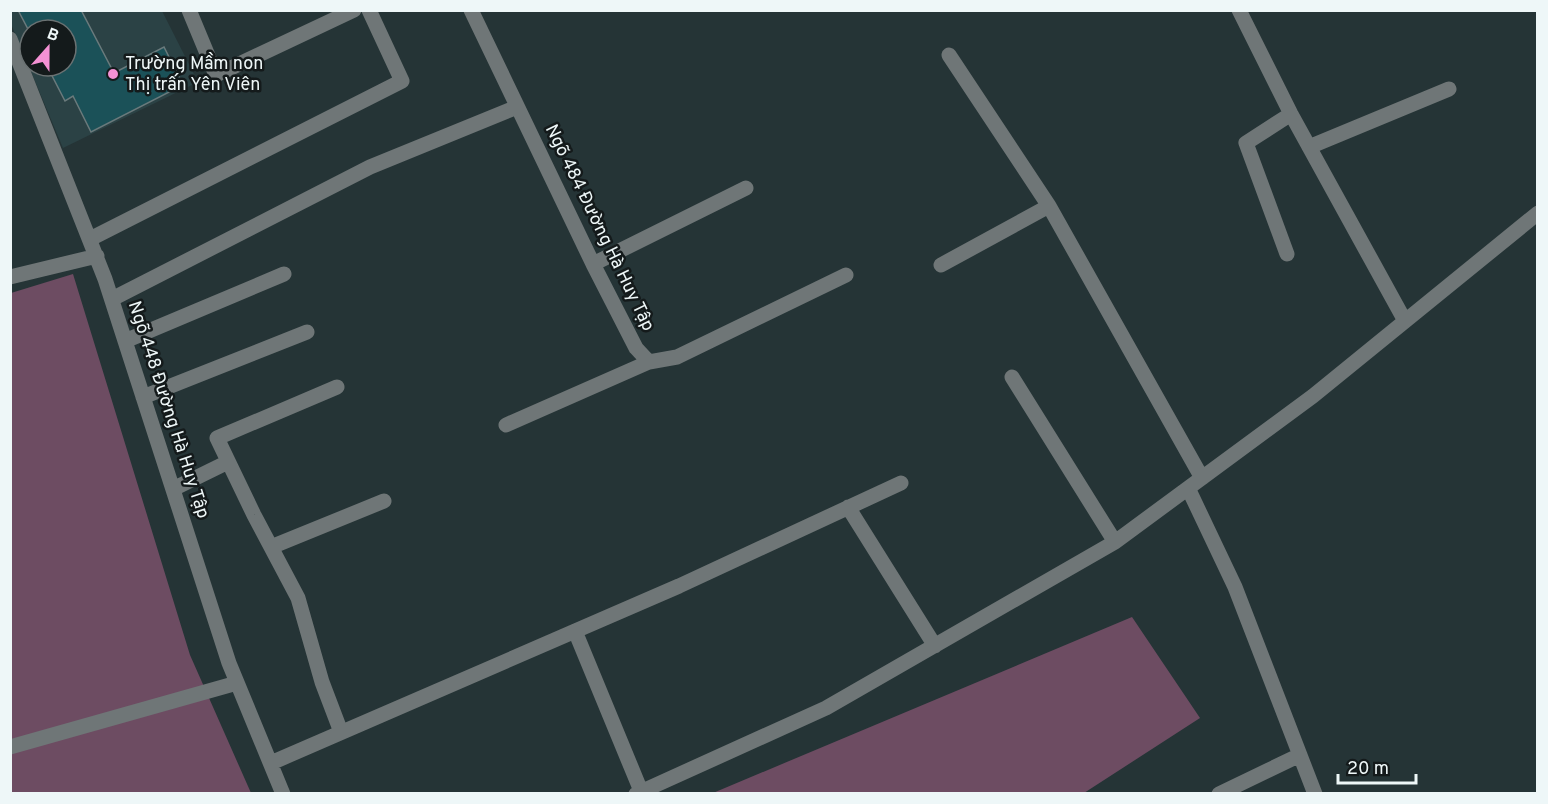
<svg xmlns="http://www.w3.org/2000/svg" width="1548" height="804" font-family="Overpass,sans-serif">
  <rect width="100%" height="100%" fill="#253436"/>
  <path fill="#2b4245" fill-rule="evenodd" d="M10,11h152l36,71 -135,66 -52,-124zM30,30h36v36h-36z"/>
  <path fill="#6d4c62" d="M73,274l117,381 61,138 -240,1v-501z
    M1132,617l68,101 -116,75h-371z"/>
  <path fill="#1b5158" stroke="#6a7a7c" stroke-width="1.5" d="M18,10h63l33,63 50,-26 19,38 -92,47 -18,-36 -8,5 -18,-35h19v-36h-36v3z"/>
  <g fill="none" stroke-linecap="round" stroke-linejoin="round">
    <path stroke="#6f7677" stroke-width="15" d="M189,10l27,65 138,-65
      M471,10l122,254 43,84 13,14 28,-5 169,-82
      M1239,10l52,104 114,207
      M10,39l95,240 124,384 54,131
      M949,55l100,151 153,272
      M1309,147l140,-58
      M90,239l312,-158 -33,-71
      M1287,254l-41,-111 45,-29
      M593,264l153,-76
      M941,265l108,-59
      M10,277l87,-21
      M112,299l258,-132 147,-60
      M125,341l159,-67
      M1012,377l103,165
      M337,387l-120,51 37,77 44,83 24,84 19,50
      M143,397l164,-65
      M506,425l143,-63
      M1188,488l47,99 80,207
      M173,489l55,-27
      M848,507l87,139
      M271,547l113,-46
      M575,631l66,160
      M10,747l227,-64
      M271,763l408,-177 222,-103
      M636,794l190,-86 289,-166 198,-146 225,-183
      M1219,794l81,-39"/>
  </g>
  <circle fill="#f491d4" stroke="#141a1b" stroke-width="2" cx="113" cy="74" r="6"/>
  <g text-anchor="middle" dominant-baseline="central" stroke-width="5" stroke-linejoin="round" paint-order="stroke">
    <g font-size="18" fill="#eef7f8" stroke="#141a1b" text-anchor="start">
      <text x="125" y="64">Trường Mầm non<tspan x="125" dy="21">Thị trấn Yên Viên</tspan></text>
    </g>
    <g font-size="18" fill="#eef7f8" stroke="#141a1b">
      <text transform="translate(599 228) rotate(64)">Ngõ 484 Đường Hà Huy Tập</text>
      <text transform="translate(168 410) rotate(72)">Ngõ 448 Đường Hà Huy Tập</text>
    </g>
  </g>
  <rect width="1548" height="804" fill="none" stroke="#eef7f8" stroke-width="24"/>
  <g transform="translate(48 48) rotate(21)"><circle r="28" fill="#141a1b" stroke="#6b7273" stroke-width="1.5"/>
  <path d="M0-4.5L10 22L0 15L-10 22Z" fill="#f491d4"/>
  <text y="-9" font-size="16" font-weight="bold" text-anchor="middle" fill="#eef7f8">B</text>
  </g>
  <path d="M1338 774v9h78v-9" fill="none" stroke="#eef7f8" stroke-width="3"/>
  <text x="1347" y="774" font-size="18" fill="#eef7f8" stroke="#141a1b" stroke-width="4.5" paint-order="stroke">20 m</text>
</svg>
